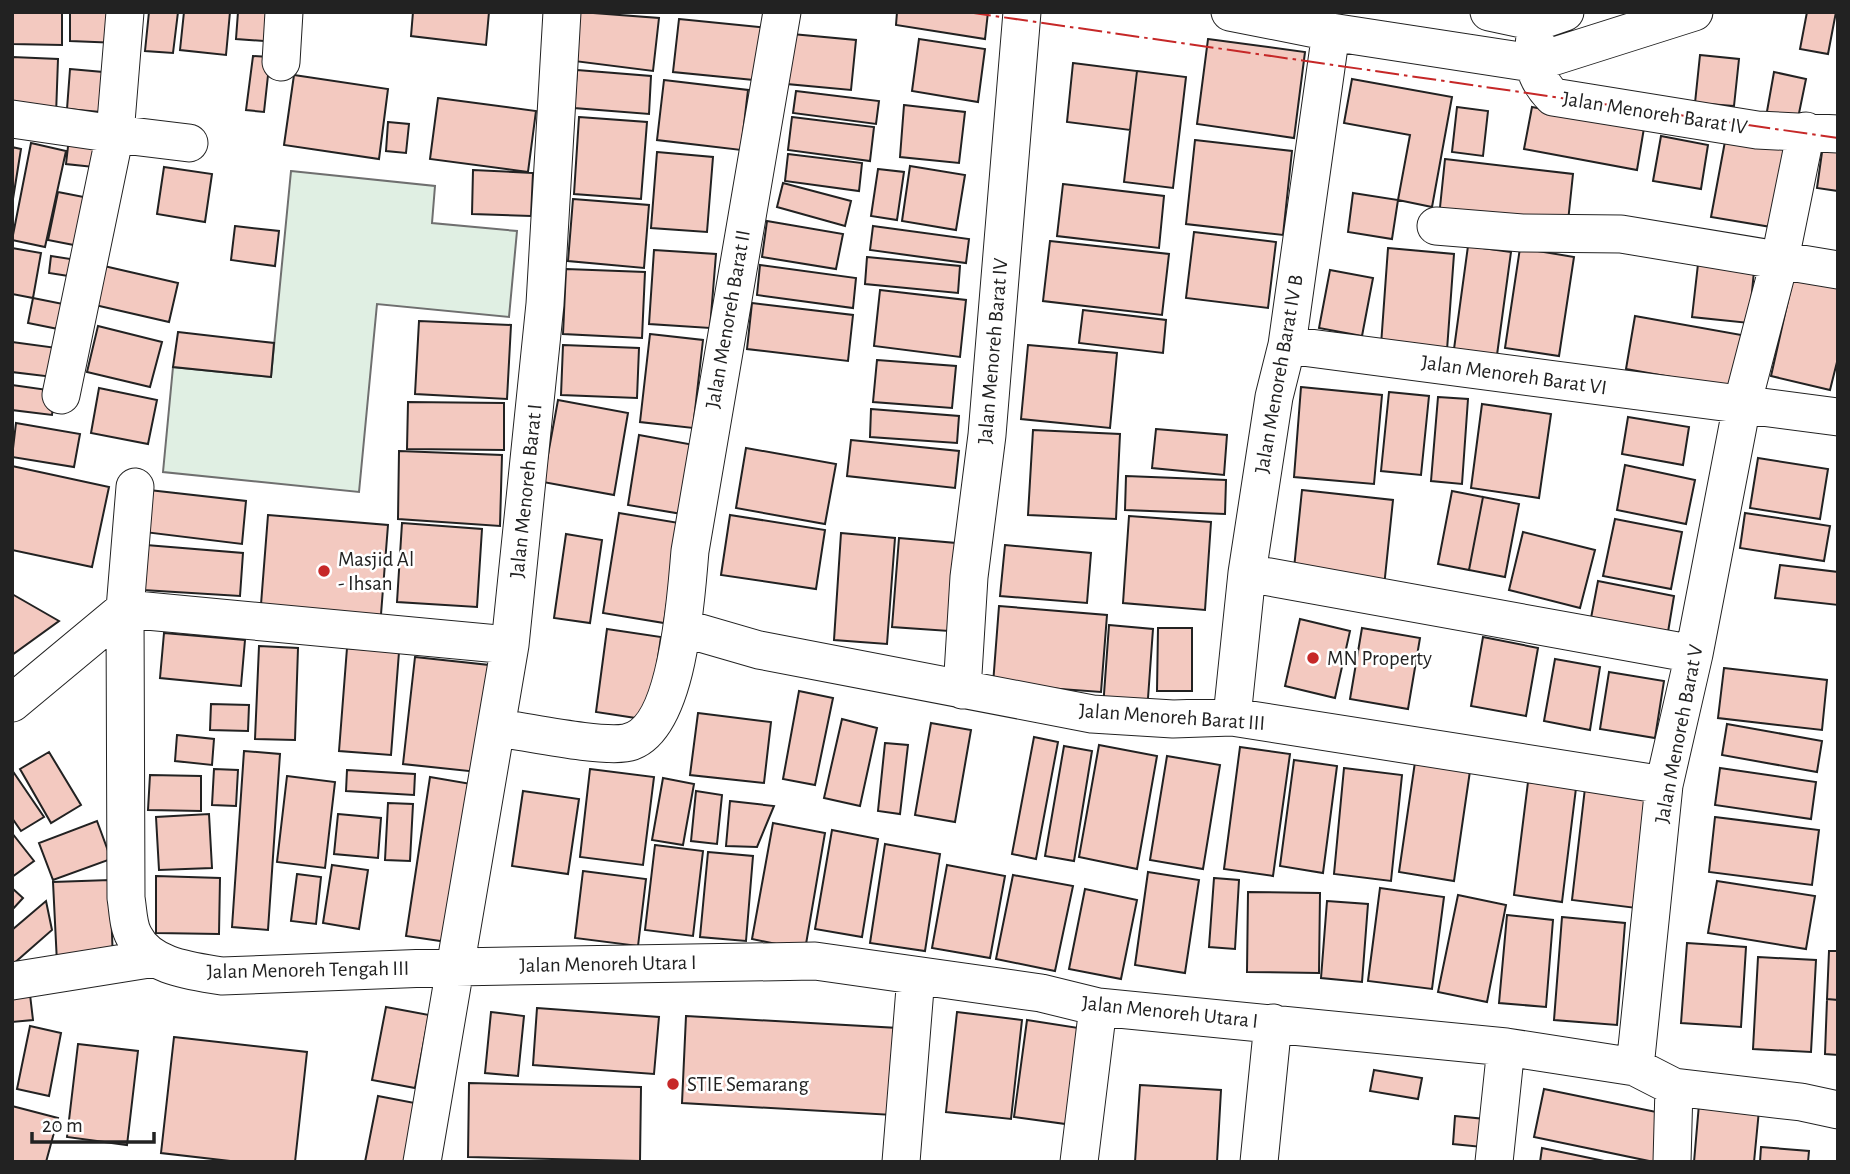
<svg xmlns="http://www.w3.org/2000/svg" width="1850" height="1174" font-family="'Alegreya Sans',sans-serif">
  <rect width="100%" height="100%" fill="#fff"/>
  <path fill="#e0efe3" stroke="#6f6f6f" stroke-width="2" d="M291,171l144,15 -3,37 85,8 -8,86 -132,-13 -18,188 -196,-20 10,-105 98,10z"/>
  <path fill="#f3c9c0" stroke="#222" stroke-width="2" d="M12,12h50v33l-50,-1z
    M70,12h51l-2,31 -49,-2z
    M149,12h29l-5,41 -28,-2z
    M184,12h46l-4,43 -46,-5z
    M238,12h41l-2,30 -41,-3z
    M413,12h76l-3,33 -75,-9z
    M580,12l79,6 -6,53 -79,-10z
    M897,12h91l-3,27 -89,-14z
    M1807,12h29l-8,42 -28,-5z
    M679,19l91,9 -6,53 -91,-9z
    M792,34l64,6 -5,50 -64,-6z
    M919,39l66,10 -7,53 -66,-11z
    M1208,39l97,13 -11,86 -97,-14z
    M1700,55l39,4 -5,47 -39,-3z
    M253,56l17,1 -6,55 -18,-2z
    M12,57l46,2 -2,56 -44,-2z
    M1073,63l64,8 -7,59 -63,-8z
    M70,69l44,4 -2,40 -45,-4z
    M577,70l74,6 -2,38 -75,-6z
    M1137,71l49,6 -13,111 -49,-6z
    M1774,72l32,7 -9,44 -31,-6z
    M294,75l94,14 -9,70 -95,-14z
    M1352,79l100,18 -20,110 -34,-7 12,-65 -66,-12z
    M664,80l84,10 -7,60 -84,-10z
    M796,91l83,10 -3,23 -83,-11z
    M438,98l98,13 -8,61 -98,-13z
    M904,105l61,7 -6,51 -59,-6z
    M1457,107l31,4 -5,45 -31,-4z
    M1532,107l112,21 -7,42 -113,-21z
    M579,117l68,5 -6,77 -67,-5z
    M792,117l82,10 -4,34 -82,-11z
    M388,122l21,2 -3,29 -20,-2z
    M1661,136l47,9 -7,44 -48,-8z
    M1726,136l65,12 -14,80 -66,-11z
    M69,138l37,5 -3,25 -37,-4z
    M1195,140l97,11 -9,84 -97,-11z
    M31,143l35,8 -21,96 -33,-7z
    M1823,145l15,2v44l-21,-3z
    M12,147l9,2 -9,56z
    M657,152l56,5 -6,75 -56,-4z
    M788,154l74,9 -3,28 -74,-10z
    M1445,159l128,15 -6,57 -128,-14z
    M910,166l55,9 -9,55 -54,-9z
    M164,167l48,7 -7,48 -48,-8z
    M878,169l26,3 -7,48 -26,-4z
    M473,170l60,3 -2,43 -59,-2z
    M783,183l68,18 -6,25 -68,-19z
    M1063,184l101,12 -5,52 -102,-12z
    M58,192l36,7 -10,48 -36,-7z
    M1353,193l45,7 -6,39 -44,-7z
    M573,199l76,6 -5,63 -76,-7z
    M767,221l76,13 -7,35 -74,-12z
    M235,226l44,5 -4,35 -44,-6z
    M873,226l96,13 -3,24 -96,-13z
    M1194,232l82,10 -8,66 -82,-10z
    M1050,241l119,13 -7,61 -119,-14z
    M1468,246l43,6 -14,103 -43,-6z
    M12,248l29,5 -8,45 -21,-4z
    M1388,248l66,6 -7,96 -66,-5z
    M1520,248l54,9 -15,99 -54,-8z
    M654,250l62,4 -6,74 -61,-4z
    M51,256l26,4 -2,17 -26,-4z
    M867,257l93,9 -2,27 -93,-9z
    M1698,264l56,7 -5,52 -57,-6z
    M760,265l96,13 -3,30 -96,-13z
    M104,266l74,17 -9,39 -74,-17z
    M566,269l79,3 -3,66 -79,-4z
    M1330,270l43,8 -11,58 -43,-8z
    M1794,274l44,10v74l-8,32 -59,-14z
    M880,290l86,10 -6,57 -86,-11z
    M33,298l35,7 -5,25 -35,-7z
    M752,303l101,12 -5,46 -101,-12z
    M1083,310l83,10 -3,33 -84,-10z
    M1635,316l112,20 -9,53 -112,-20z
    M419,321l92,4 -4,74 -92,-5z
    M98,326l64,16 -12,45 -63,-15z
    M178,332l96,11 -3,34 -98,-10z
    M650,334l53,6 -10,88 -53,-6z
    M12,342l45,6 -4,29 -41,-5z
    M563,345l76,3 -2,50 -76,-3z
    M1028,345l89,8 -7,75 -89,-9z
    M877,360l79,6 -4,42 -79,-6z
    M12,385l43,6 -3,24 -40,-5z
    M1301,387l81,8 -8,89 -80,-7z
    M99,388l58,12 -9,44 -57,-11z
    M1389,392l40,4 -8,79 -40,-4z
    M1438,397l30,2 -6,85 -31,-3z
    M558,400l70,13 -14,82 -71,-13z
    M408,402l96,1v47l-97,-1z
    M1482,404l69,10 -12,84 -68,-10z
    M871,409l88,7 -2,27 -87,-6z
    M1628,417l61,10 -6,38 -61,-11z
    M16,423l64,11 -6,33 -62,-10z
    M1156,429l71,6 -3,40 -72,-7z
    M1033,430l87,4 -4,85 -88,-4z
    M639,435l55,10 -12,69 -54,-9z
    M851,440l108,11 -4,37 -108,-12z
    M746,448l90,16 -11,60 -89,-16z
    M399,451l103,4 -2,71 -102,-7z
    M1758,458l70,11 -8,50 -70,-11z
    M1625,465l70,15 -9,44 -69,-14z
    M12,466l97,21 -17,80 -80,-17z
    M1126,476l100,4 -1,34 -100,-4z
    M149,490l97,11 -4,43 -98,-12z
    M1302,490l91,10 -9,87 -91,-9z
    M1452,491l31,6 -14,73 -31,-6z
    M1483,497l36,7 -14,73 -36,-7z
    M619,513l60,10 -15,100 -61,-10z
    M1745,513l85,13 -6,35 -84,-13z
    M268,515l120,10 -8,102 -120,-10z
    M730,515l95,15 -9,59 -95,-14z
    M1129,516l82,6 -6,88 -82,-7z
    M1615,519l67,13 -11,57 -68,-13z
    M402,523l80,6 -5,78 -80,-5z
    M1523,532l72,18 -15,58 -71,-18z
    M841,533l54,5 -8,106 -53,-4z
    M566,534l36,6 -12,83 -36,-5z
    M899,538l57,5 -7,88 -57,-4z
    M146,545l97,8 -3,43 -97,-6z
    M1005,545l86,8 -4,50 -87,-7z
    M1780,565l58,7v33l-63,-7z
    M1598,581l76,15 -6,36 -77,-14z
    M12,594l47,27 -47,34z
    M999,606l108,9 -6,77 -108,-8z
    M1300,619l50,12 -15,67 -50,-12z
    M1109,625l44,4 -6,83 -44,-4z
    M1158,628h34v63h-35z
    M1362,628l58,10 -12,71 -58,-10z
    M607,629l54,8 -12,83 -53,-8z
    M164,633l81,7 -4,46 -81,-8z
    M1483,637l55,11 -12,68 -55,-10z
    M259,646l39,2 -3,92 -40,-1z
    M347,648l52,4 -8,103 -52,-4z
    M415,657l74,8 -11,107 -75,-8z
    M1555,659l45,8 -10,63 -46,-9z
    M1724,668l103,12 -5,50 -104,-12z
    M1609,672l55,9 -9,57 -55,-9z
    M799,691l34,7 -18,87 -32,-6z
    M211,704l38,1 -1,26 -38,-1z
    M698,713l73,9 -7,61 -74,-8z
    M842,719l35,9 -17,78 -36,-8z
    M931,723l40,7 -16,92 -40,-7z
    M1727,724l95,17 -5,31 -95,-17z
    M177,735l37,4 -2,26 -37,-4z
    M1034,737l24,5 -22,117 -24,-5z
    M885,743l23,2 -8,69 -22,-3z
    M1099,745l58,11 -20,113 -58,-12z
    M1064,746l28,5 -18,110 -29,-5z
    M1240,747l50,7 -17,122 -49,-7z
    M244,751l36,3 -12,176 -36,-3z
    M49,752l32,53 -30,18 -31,-54z
    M1167,756l53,9 -17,104 -53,-9z
    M1294,760l43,6 -14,107 -43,-7z
    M1415,762l55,9 -16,110 -55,-9z
    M1344,768l58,7 -11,106 -57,-7z
    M1720,768l96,14 -5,37 -96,-14z
    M214,769l24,1 -2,36 -24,-1z
    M590,769l64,8 -11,88 -63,-8z
    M12,770l32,47 -23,14 -9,-13z
    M347,770l68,4 -1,21 -68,-4z
    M150,775l51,1v35l-53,-1z
    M287,776l48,6 -10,86 -48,-6z
    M430,777l47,8 -23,158 -48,-7z
    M663,778l31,6 -11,61 -31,-5z
    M1528,782l48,6 -14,114 -48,-7z
    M1585,788l64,8 -13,112 -64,-8z
    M523,791l56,8 -11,75 -56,-8z
    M696,791l26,4 -5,49 -26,-3z
    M730,801l44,5 -17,41 -31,-1z
    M388,803l25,1 -3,57 -25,-1z
    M209,814l3,54 -53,2 -3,-53z
    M338,814l43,4 -3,40 -44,-4z
    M1715,817l104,13 -7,55 -103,-13z
    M97,821l14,38 -58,21 -14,-37z
    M773,823l52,10 -20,117 -53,-11z
    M832,830l46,9 -16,98 -47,-8z
    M12,833l22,28 -22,16z
    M885,844l55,10 -15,97 -55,-8z
    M655,845l48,6 -10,85 -48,-6z
    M708,852l45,4 -7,85 -46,-4z
    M332,865l36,5 -9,59 -36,-6z
    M947,865l58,11 -15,82 -58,-10z
    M583,871l63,8 -8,67 -63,-8z
    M1148,872l51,8 -14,93 -50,-8z
    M297,874l24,3 -5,47 -25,-3z
    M1013,875l60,11 -18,85 -59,-12z
    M156,876l64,2 -1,56 -63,-1z
    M1214,878l25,2 -4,69 -26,-2z
    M110,880l3,81 -56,2 -4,-81z
    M1717,881l98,15 -9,53 -98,-16z
    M12,888l11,10 -11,12z
    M1380,888l64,9 -12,92 -64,-8z
    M1085,889l52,11 -16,79 -52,-10z
    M1248,892l72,1 -1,80 -72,-1z
    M1458,895l48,10 -19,97 -49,-10z
    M46,901l6,29 -40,35v-35z
    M1327,901l41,3 -6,78 -41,-4z
    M1507,915l46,5 -7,87 -47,-4z
    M1562,917l63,6 -8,102 -63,-5z
    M1687,943l59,4 -5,80 -60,-4z
    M1829,951h9v49l-11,-1z
    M1758,957l58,3 -5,92 -58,-3z
    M29,986l4,34 -21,2v-33z
    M1827,999l11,1v55l-13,-1z
    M386,1007l43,8 -14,73 -43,-8z
    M537,1008l122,9 -5,57 -121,-9z
    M491,1012l33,4 -6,60 -33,-3z
    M957,1012l65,8 -11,99 -65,-7z
    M686,1016l212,12 -5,87 -211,-12z
    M1027,1020l58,9 -12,96 -59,-8z
    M30,1026l31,7 -12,63 -32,-7z
    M174,1037l133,15 -12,110h-56l-78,-9z
    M78,1044l60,7 -11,94 -60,-8z
    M1374,1070l48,8 -4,21 -48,-8z
    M469,1083l172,4 -1,74 -172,-4z
    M1140,1085l81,5 -4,72h-82z
    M1544,1089l122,25 -12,48 -120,-25z
    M378,1096l47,9 -11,57h-49z
    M1699,1104l60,6 -5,52h-60z
    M12,1106l46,12 -12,44h-34z
    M1455,1116l30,3 -3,28 -29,-3z
    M1761,1147l48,4 -1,11h-48z
    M1542,1148l67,14h-69z"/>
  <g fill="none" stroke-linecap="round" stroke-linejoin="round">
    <g stroke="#222" stroke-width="39">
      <path id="street" d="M1230,12l101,20 202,31 161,-51
        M1489,12l47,10 29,-10
        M1536,22c-2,33 -8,49 17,75l204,33 81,4
        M281,62l3,-50
        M12,119l103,15 10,-122
        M1436,226l86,7 99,1 217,36
        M1287,345l551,72
        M61,395l54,-261 74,9
        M135,487l-10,122 1,289c2,11 2,28 8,38 15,31 58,35 88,40l233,-9 360,-6 226,32 57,14 408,40 129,20 39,20 127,15 37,8
        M1247,573l447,81
        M125,609l385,36
        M683,628l76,22 333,64 81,5 59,-2 432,68
        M962,690l7,-113 18,-142 35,-423
        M12,703l113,-94
        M1232,717l15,-144 27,-176 13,-52 44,-313
        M498,728c31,4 99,19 127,15 54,-8 61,-149 65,-192l92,-539
        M12,981l143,-23
        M1635,1067l29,-282 30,-131 48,-249 38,-146 26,-128
        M422,1162l88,-517 35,-341 17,-292
        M901,1162l15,-186
        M1079,1162l19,-155
        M1259,1162l14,-139
        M1494,1162l12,-115
        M1672,1162l2,-75"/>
    </g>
    <use href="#street" stroke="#fff" stroke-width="37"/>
    <path stroke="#c62828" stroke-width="2" stroke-dasharray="24 5 3.5 5" stroke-linecap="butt" d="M967,12l871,126"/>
  </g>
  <g fill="#c62828" stroke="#fff" stroke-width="2.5">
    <circle cx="324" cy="571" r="7"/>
    <circle cx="1313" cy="658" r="7"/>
    <circle cx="673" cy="1084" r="7"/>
  </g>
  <g text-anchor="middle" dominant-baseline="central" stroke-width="5" stroke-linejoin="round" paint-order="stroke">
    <g font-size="21" fill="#222" stroke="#fff">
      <text transform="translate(1655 113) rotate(9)">Jalan Menoreh Barat IV</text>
      <text transform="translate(728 319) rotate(-80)">Jalan Menoreh Barat II</text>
      <text transform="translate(993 351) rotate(-85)">Jalan Menoreh Barat IV</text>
      <text transform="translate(1279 374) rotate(-80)">Jalan Menoreh Barat IV B</text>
      <text transform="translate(1514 375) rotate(8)">Jalan Menoreh Barat VI</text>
      <text transform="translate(526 491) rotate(-84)">Jalan Menoreh Barat I</text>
      <text transform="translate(1172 717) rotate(4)">Jalan Menoreh Barat III</text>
      <text transform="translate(1679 734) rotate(-79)">Jalan Menoreh Barat V</text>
      <text transform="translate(608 964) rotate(-1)">Jalan Menoreh Utara I</text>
      <text transform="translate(308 970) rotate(-1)">Jalan Menoreh Tengah III</text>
      <text transform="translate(1170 1012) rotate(6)">Jalan Menoreh Utara I</text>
    </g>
    <g font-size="21" fill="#222" stroke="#fff" text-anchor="start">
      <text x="338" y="559">Masjid Al<tspan x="338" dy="24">- Ihsan</tspan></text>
      <text x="1327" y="658">MN Property</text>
      <text x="687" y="1084">STIE Semarang</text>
    </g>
  </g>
  <rect width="1850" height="1174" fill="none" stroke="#222222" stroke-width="28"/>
  <path d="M32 1132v10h122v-10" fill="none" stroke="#222222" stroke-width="3.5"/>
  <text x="42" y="1132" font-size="21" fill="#222222" stroke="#ffffff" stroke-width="5" paint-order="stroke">20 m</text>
</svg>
